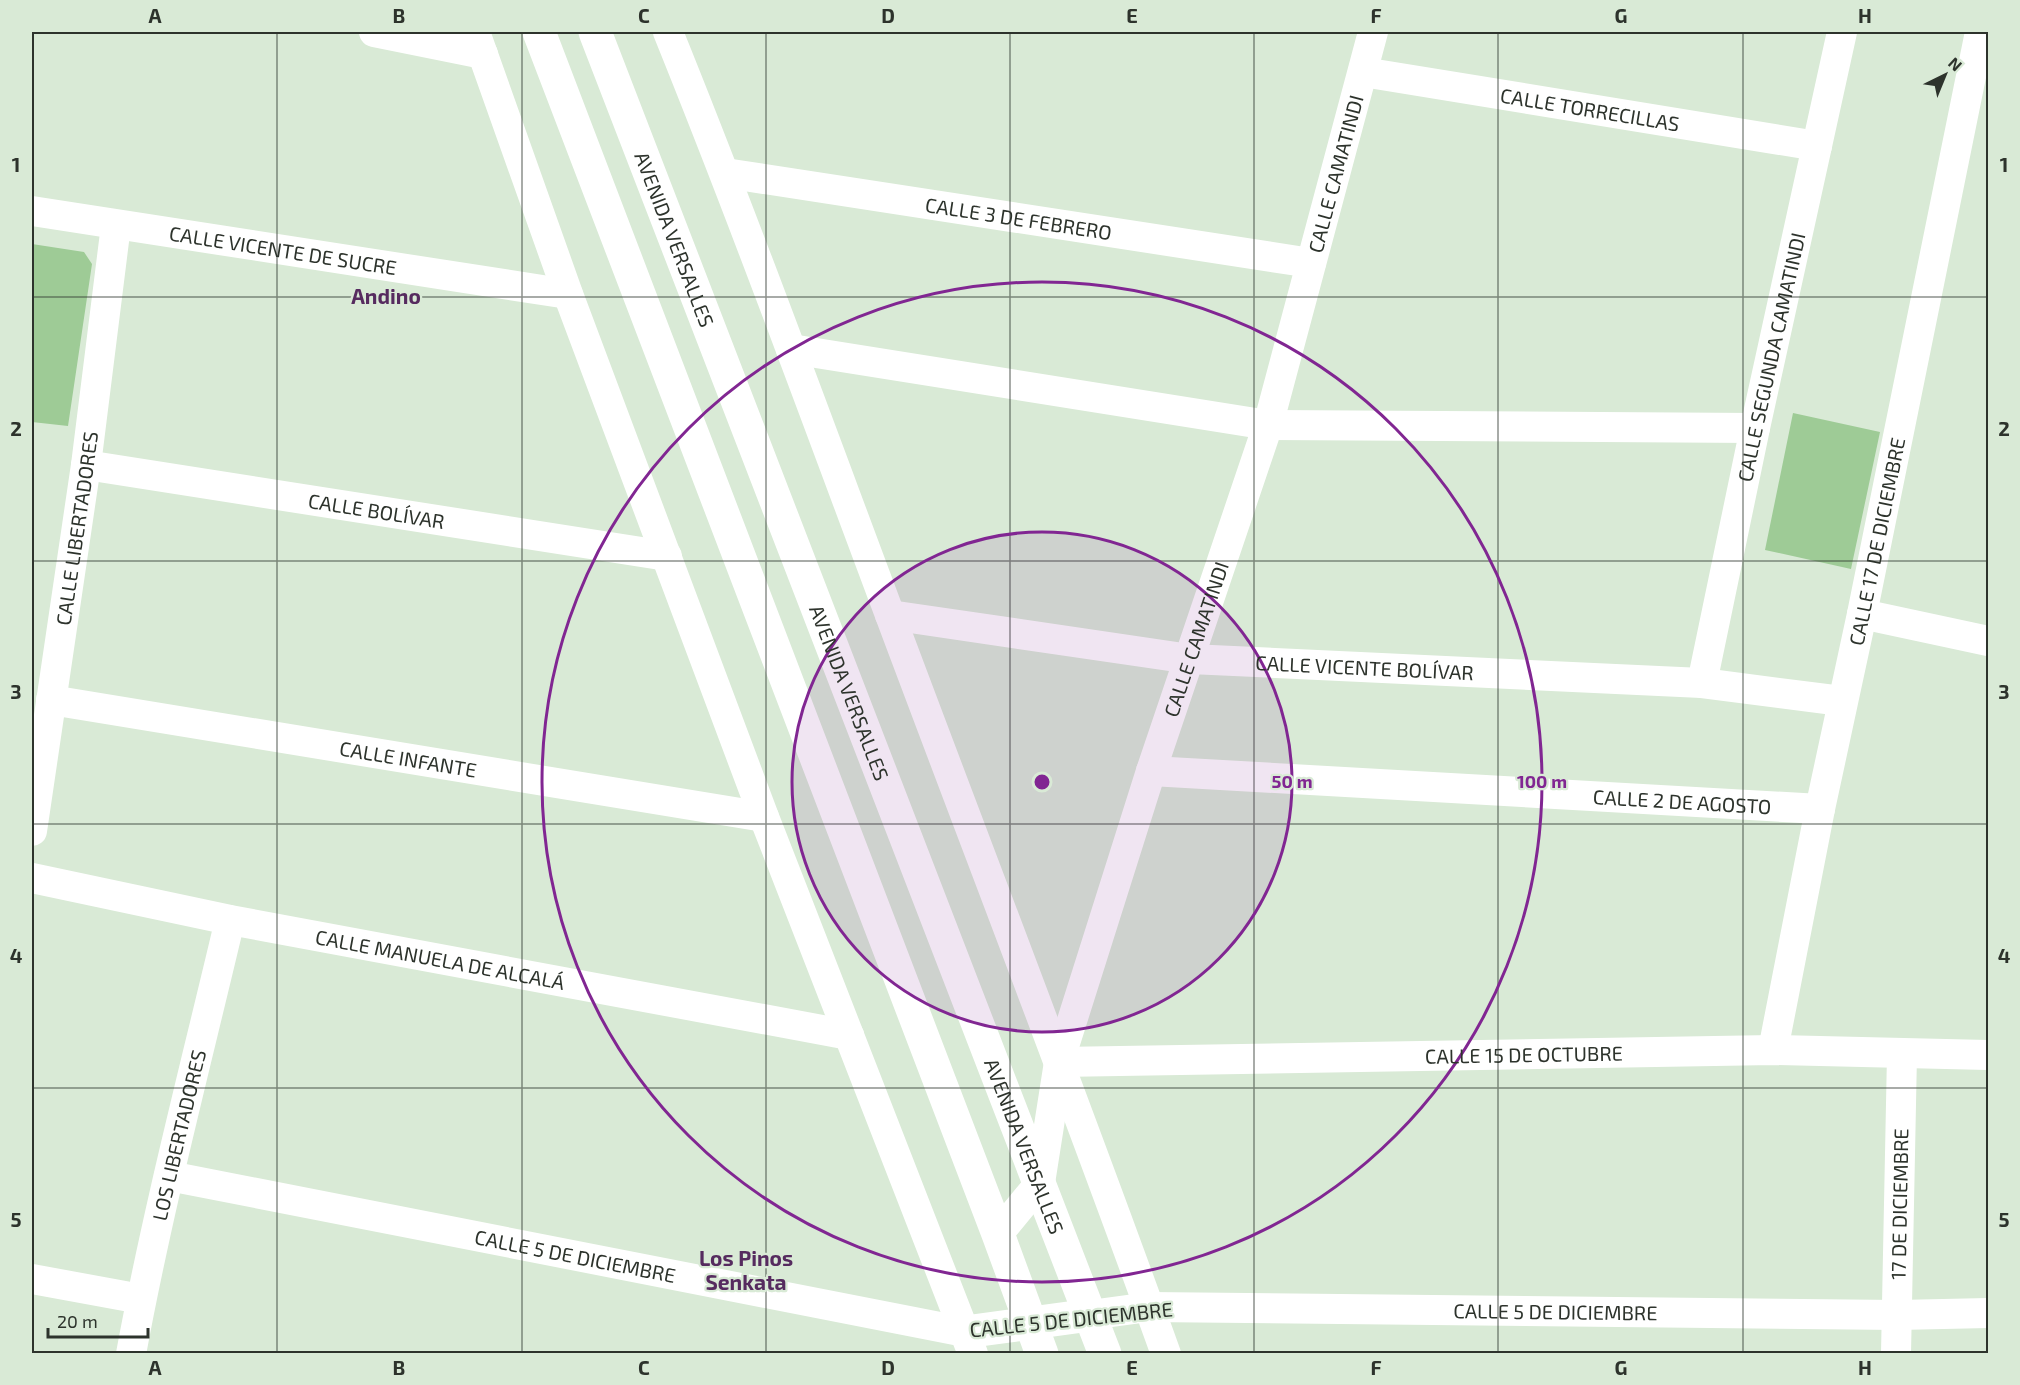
<svg xmlns="http://www.w3.org/2000/svg" width="2020" height="1385" font-family="'Exo 2',sans-serif">
  <rect width="100%" height="100%" fill="#d9ead6"/>
  <path fill="#9ecb96" d="M32,244l52,8 8,12 -24,162 -36,-4z
    M1793,413l87,19 -29,137 -86,-19z"/>
  <g fill="none" stroke-linecap="round" stroke-linejoin="round">
    <g stroke="#fff" stroke-width="30">
      <path d="M374,32l109,22"/>
      <path d="M475,32l93,262 196,523 209,537"/>
      <path d="M668,32c78,193 149,388 222,583 92,246 187,491 276,739"/>
      <path id="s1" d="M1363,72l454,74"/>
      <path id="s2" d="M725,173l586,90"/>
      <path id="s3" d="M32,211l536,83"/>
      <path d="M791,349l477,76 487,3"/>
      <path id="s4" d="M86,465l581,91"/>
      <path d="M1862,614l126,27"/>
      <path id="s5" d="M890,615l300,44 512,24 140,18"/>
      <path id="s6" d="M1702,683l53,-255 87,-396"/>
      <path id="s7" d="M51,700l713,117"/>
      <path id="s8" d="M1151,771l669,38"/>
      <path id="s9" d="M32,831l54,-366 30,-240"/>
      <path id="s10" d="M32,878l198,42 619,115"/>
      <path id="s11" d="M1773,1050l47,-241 42,-195 118,-582"/>
      <path id="s12" d="M1059,1062l714,-12 215,5"/>
      <path id="s13" d="M169,1176l796,156"/>
      <path id="s14" d="M998,1234l42,-51 19,-121 92,-291 117,-346 105,-393"/>
      <path d="M32,1279l109,20"/>
      <path id="s15" d="M1090,1315l59,-8 749,8 90,-2"/>
      <path id="s16" d="M131,1354c27,-146 65,-290 99,-434"/>
      <path id="s17" d="M1896,1354l6,-300"/>
    </g>
    <g stroke="#fff" stroke-width="33">
      <path d="M539,32l459,1202 44,120"/>
      <path id="s18" d="M595,32l510,1322"/>
      <path d="M965,1332l125,-17"/>
    </g>
  </g>
  <path fill="none" stroke="#2d332c" stroke-width="1.5" stroke-opacity="0.55" d="M277,32v1322M522,32v1322M766,32v1322M1010,32v1322M1254,32v1322M1498,32v1322M1743,32v1322M32,297h1956M32,561h1956M32,824h1956M32,1088h1956"/>
  <circle cx="1042" cy="782" r="250" fill="#812692" fill-opacity=".12"/>
  <g fill="none" stroke="#812692" stroke-width="3">
    <circle cx="1042" cy="782" r="250"/>
    <circle cx="1042" cy="782" r="500"/>
  </g>
  <g text-anchor="middle" dominant-baseline="central" stroke-width="4.5" stroke-linejoin="round" paint-order="stroke">
    <g font-size="20" fill="#2d332c" stroke="#d9ead6">
      <text stroke="none"><textPath href="#s1" startOffset="230">CALLE TORRECILLAS</textPath></text>
      <text stroke="none"><textPath href="#s14" startOffset="1119">CALLE CAMATINDI</textPath></text>
      <text stroke="none"><textPath href="#s2" startOffset="297">CALLE 3 DE FEBRERO</textPath></text>
      <text stroke="none"><textPath href="#s18" startOffset="222">AVENIDA VERSALLES</textPath></text>
      <text stroke="none"><textPath href="#s3" startOffset="254">CALLE VICENTE DE SUCRE</textPath></text>
      <text stroke="none"><textPath href="#s6" startOffset="333">CALLE SEGUNDA CAMATINDI</textPath></text>
      <text stroke="none"><textPath href="#s4" startOffset="294">CALLE BOLÍVAR</textPath></text>
      <text stroke="none"><textPath href="#s9" startOffset="306">CALLE LIBERTADORES</textPath></text>
      <text stroke="none"><textPath href="#s11" startOffset="519">CALLE 17 DE DICIEMBRE</textPath></text>
      <text stroke="none"><textPath href="#s14" startOffset="633">CALLE CAMATINDI</textPath></text>
      <text stroke="none"><textPath href="#s5" startOffset="478">CALLE VICENTE BOLÍVAR</textPath></text>
      <text stroke="none"><textPath href="#s18" startOffset="708">AVENIDA VERSALLES</textPath></text>
      <text stroke="none"><textPath href="#s7" startOffset="362">CALLE INFANTE</textPath></text>
      <text stroke="none"><textPath href="#s8" startOffset="532">CALLE 2 DE AGOSTO</textPath></text>
      <text stroke="none"><textPath href="#s10" startOffset="416">CALLE MANUELA DE ALCALÁ</textPath></text>
      <text stroke="none"><textPath href="#s12" startOffset="465">CALLE 15 DE OCTUBRE</textPath></text>
      <text stroke="none"><textPath href="#s16" startOffset="224">LOS LIBERTADORES</textPath></text>
      <text stroke="none"><textPath href="#s18" startOffset="1194">AVENIDA VERSALLES</textPath></text>
      <text stroke="none"><textPath href="#s17" startOffset="150">17 DE DICIEMBRE</textPath></text>
      <text stroke="none"><textPath href="#s13" startOffset="414">CALLE 5 DE DICIEMBRE</textPath></text>
      <text stroke="none"><textPath href="#s15" startOffset="466">CALLE 5 DE DICIEMBRE</textPath></text>
      <text transform="translate(1071 1319) rotate(-6)">CALLE 5 DE DICIEMBRE</text>
    </g>
    <g font-size="21" font-weight="bold" fill="#562b5f" stroke="#d9ead6">
      <text x="386" y="295">Andino</text>
      <text x="746" y="1257">Los Pinos<tspan x="746" dy="24">Senkata</tspan></text>
    </g>
  </g>
  <circle cx="1042" cy="782" r="9" fill="#812692" stroke="#d9ead6" stroke-width="3"/>
  <g font-size="18" text-anchor="middle" font-weight="bold" fill="#812692" stroke="#d9ead6" stroke-width="4.5" stroke-linejoin="round" paint-order="stroke">
    <text x="1292" y="788">50 m</text>
    <text x="1542" y="788">100 m</text>
  </g>
  <rect width="2020" height="1385" fill="none" stroke="#d9ead6" stroke-width="66"/>
  <g transform="translate(1945 75) rotate(43)" stroke="#d9ead6" stroke-width="4.5" paint-order="stroke">
  <path d="M0-4.5L10 22L0 15L-10 22Z" fill="#2d332c"/>
  <text y="-9" font-size="16" font-weight="bold" text-anchor="middle" fill="#2d332c">N</text>
  </g>
  <path d="M48 1328v9h100v-9" fill="none" stroke="#2d332c" stroke-width="3"/>
  <text x="57" y="1328" font-size="18" fill="#2d332c" stroke="#d9ead6" stroke-width="4.5" paint-order="stroke">20 m</text>
  <rect x="33" y="33" width="1954" height="1319" fill="none" stroke="#2d332c" stroke-width="2"/>
  <g font-size="20" text-anchor="middle" font-weight="bold" fill="#2d332c">
    <text x="155" y="23">A</text>
    <text x="399" y="23">B</text>
    <text x="644" y="23">C</text>
    <text x="888" y="23">D</text>
    <text x="1132" y="23">E</text>
    <text x="1376" y="23">F</text>
    <text x="1621" y="23">G</text>
    <text x="1865" y="23">H</text>
    <text x="16" y="172">1</text>
    <text x="2004" y="172">1</text>
    <text x="16" y="436">2</text>
    <text x="2004" y="436">2</text>
    <text x="16" y="699">3</text>
    <text x="2004" y="699">3</text>
    <text x="16" y="963">4</text>
    <text x="2004" y="963">4</text>
    <text x="16" y="1227">5</text>
    <text x="2004" y="1227">5</text>
    <text x="155" y="1375">A</text>
    <text x="399" y="1375">B</text>
    <text x="644" y="1375">C</text>
    <text x="888" y="1375">D</text>
    <text x="1132" y="1375">E</text>
    <text x="1376" y="1375">F</text>
    <text x="1621" y="1375">G</text>
    <text x="1865" y="1375">H</text>
  </g>
</svg>
